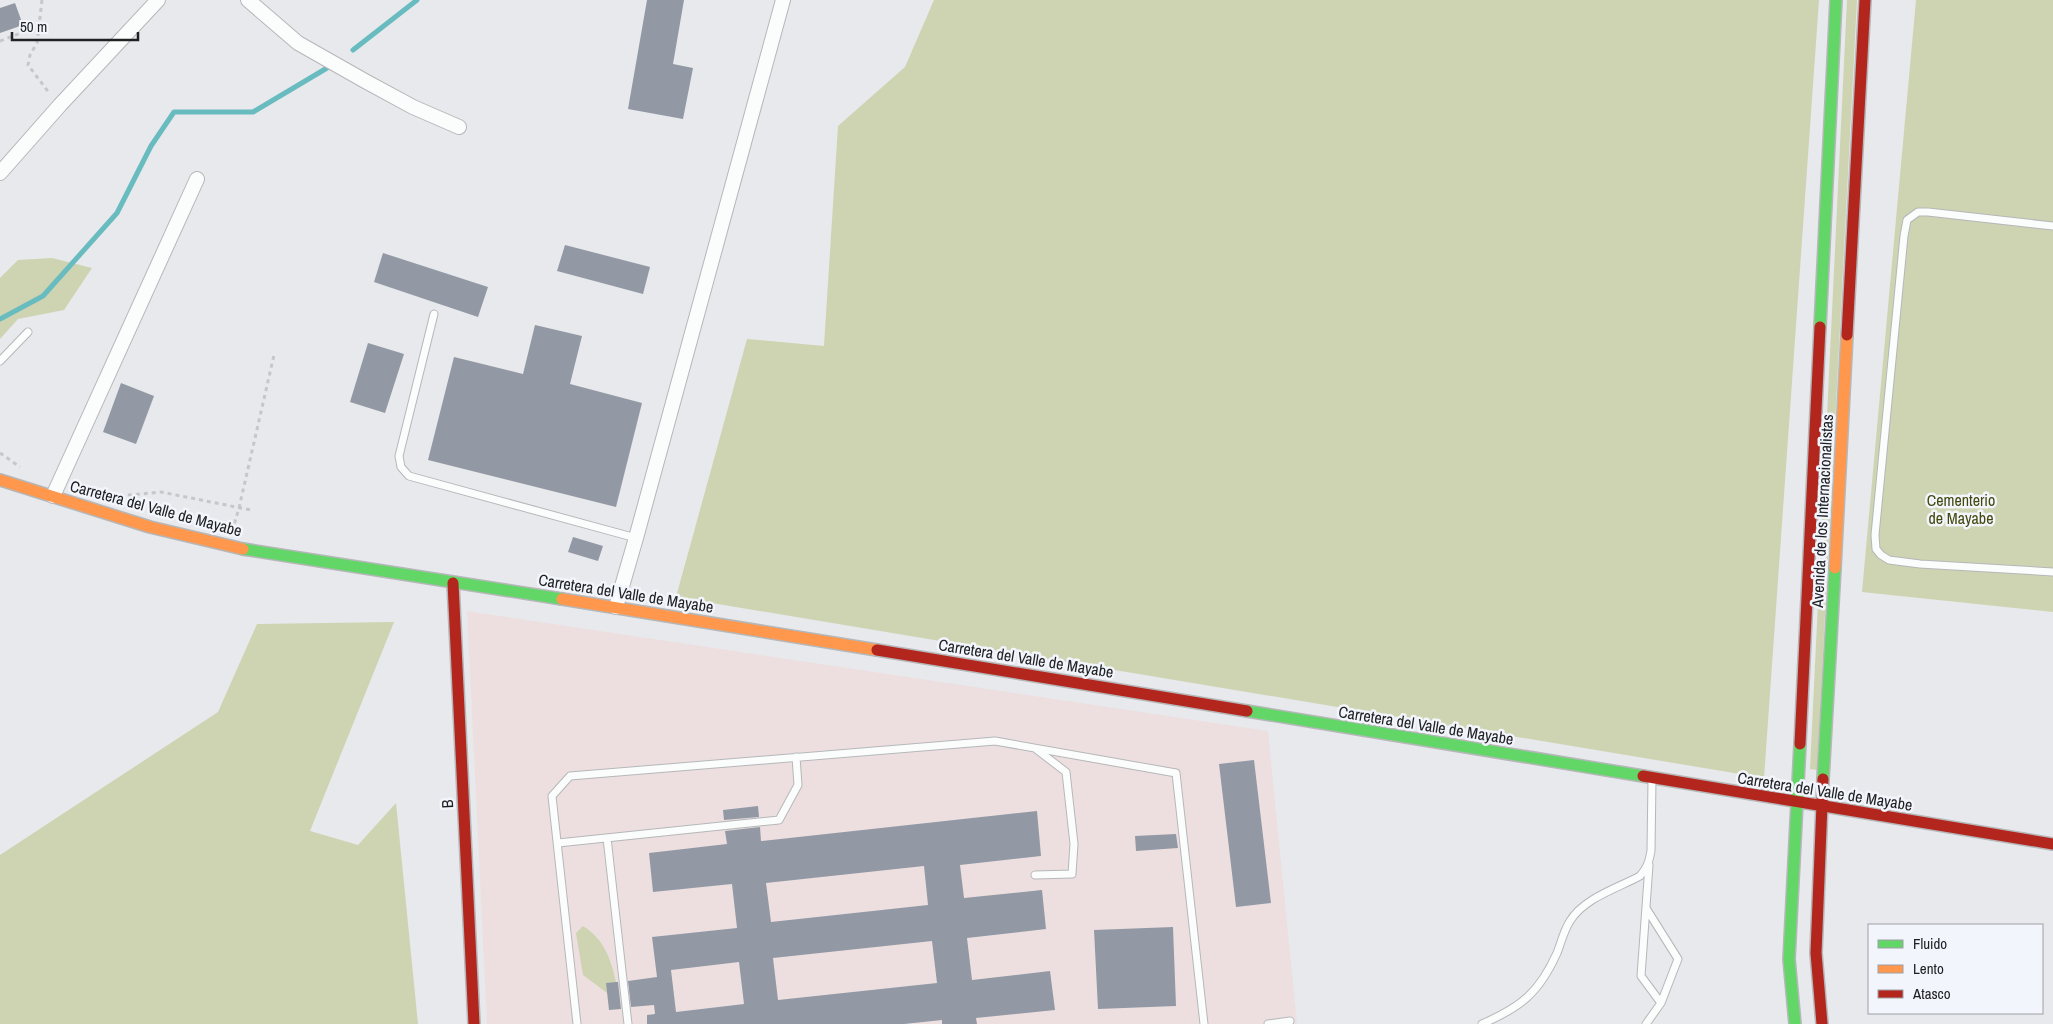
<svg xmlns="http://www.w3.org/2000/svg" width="2053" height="1024" font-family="'Archivo Narrow',sans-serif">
  <rect width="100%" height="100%" fill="#e7e9ec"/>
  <path fill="#eddfe0" d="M467,611l801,120 29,293h-810z"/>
  <path fill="#ced4b1" d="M934,0h885l-55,778 -1088,-181 71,-258 77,7 14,-220 67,-59z
    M1847,0h10l-40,770 -7,-1z
    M1916,0h137v612l-191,-20z
    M52,258l40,10 -28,42 -46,9 -18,20v-61l18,-18z
    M394,622l-84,209 48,14 38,-42 22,221h-418v-169l218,-143 39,-88z
    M583,926c21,13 28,33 33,56l-9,11 -24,-18 -7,-42z"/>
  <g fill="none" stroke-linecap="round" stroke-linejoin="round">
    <path stroke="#68bbbf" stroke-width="5" d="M353,50l64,-50
      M0,319l43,-23 74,-83 34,-67 23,-34h79l74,-44"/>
  </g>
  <path fill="#9299a4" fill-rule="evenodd" d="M647,0h37l-11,64 20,4 -10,51 -55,-10z
    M15,3l8,22 -23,8v-25z
    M565,245l85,22 -7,27 -86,-23z
    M383,253l105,34 -10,30 -104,-35z
    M535,325l47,11 -12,48 72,19 -26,104 -188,-47 26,-103 69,17z
    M368,343l36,11 -19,59 -35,-11z
    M121,383l33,13 -18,48 -33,-12z
    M573,537l30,9 -5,15 -30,-9z
    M1254,760l17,143 -35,4 -17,-143z
    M758,806l1,11 -35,3 -1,-10z
    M1037,811l4,45 -81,9 4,33 78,-8 4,39 -79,9 5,42 78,-9 5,39 -79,8 1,6h-35v-4l-38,4h-257v-9l8,-1 -1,-9 -23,2 -3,-26 29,-4 -5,-40 85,-9 -5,-44 -79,8 -4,-39 78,-9 -2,-13 35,-4 1,14zM924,866l4,39 -157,17 -5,-39zM932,941l5,42 -159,17 -5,-42zM739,962l5,42 -68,8 -5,-42z
    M1176,834l2,14 -42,3 -1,-15z
    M1173,927l3,79 -78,3 -4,-79z
    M616,982h2l3,27 -12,1 -3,-27z"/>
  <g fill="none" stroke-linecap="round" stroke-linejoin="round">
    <g stroke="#b5b7b9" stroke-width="9">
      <path id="lane" d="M2053,226l-125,-14h-10l-11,8 -3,16 -29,299 1,14 5,6 8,5 31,4 133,8
        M434,314l-35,142 2,11 8,9 227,62
        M0,361l28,-29
        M607,838l21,186
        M558,843l221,-23 19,-35 -2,-28
        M1035,875l37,-1 2,-30 -8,-72 -30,-23
        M1646,908l32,51 -17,44
        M577,1024l-25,-228 18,-20 425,-35 181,32 28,251
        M1268,1024l22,-3
        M1482,1024c39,-17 57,-31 75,-71 4,-10 7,-23 13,-32 14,-23 48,-33 70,-45 7,-8 9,-14 11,-25l1,-72
        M1646,1024l15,-21 -20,-27 8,-111"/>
    </g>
    <g stroke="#b5b7b9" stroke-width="16">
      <path id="street" d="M248,0l50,43 67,38 48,26 46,20
        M0,173l60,-68 98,-105
        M53,496l144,-317
        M616,607l20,-69 147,-538"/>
    </g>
    <g stroke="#b5b7b9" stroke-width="14">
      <path id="fast" d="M1820,327l16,-327
        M243,549l319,50
        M1247,711l396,65
        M1823,779l12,-211
        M1795,1024l-6,-65 11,-215"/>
    </g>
    <g stroke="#b5b7b9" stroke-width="14">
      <path id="slow" d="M0,480l150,47 93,22
        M1835,568l12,-233
        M562,599l315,51"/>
    </g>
    <g stroke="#b5b7b9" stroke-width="14">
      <path id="jam" d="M1847,335l18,-335
        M453,583l21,441
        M877,650l370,61
        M1800,744l20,-417
        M1643,776l410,68
        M1822,1024l-6,-71 7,-174"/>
    </g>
    <path stroke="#c7c7c8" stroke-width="3" stroke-dasharray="4 4" stroke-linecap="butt" d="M42,0l-5,43 -7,12 -2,10 22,29
      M0,41l39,-15
      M0,453l20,14
      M74,482l46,14 41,-4 90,18
      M232,531l7,-23 35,-153"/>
    <use href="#lane" stroke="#fbfcfc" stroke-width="7"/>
    <use href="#street" stroke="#fbfcfc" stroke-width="14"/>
    <use href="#fast" stroke="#63d668" stroke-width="11"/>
    <use href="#slow" stroke="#ff974d" stroke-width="11"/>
    <use href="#jam" stroke="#b3261e" stroke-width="11"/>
  </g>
  <g text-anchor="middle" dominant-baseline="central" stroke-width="5" stroke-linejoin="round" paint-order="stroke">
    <g font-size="16" fill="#44480d" stroke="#f2f5fc">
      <text x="1961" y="500">Cementerio<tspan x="1961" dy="18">de Mayabe</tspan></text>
    </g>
    <g font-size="16" fill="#202123" stroke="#f2f5fc">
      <text transform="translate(156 508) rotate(15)">Carretera del Valle de Mayabe</text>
      <text transform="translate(1822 511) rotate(-87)">Avenida de los Internacionalistas</text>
      <text transform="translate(626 593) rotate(9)">Carretera del Valle de Mayabe</text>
      <text transform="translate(1026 658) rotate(9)">Carretera del Valle de Mayabe</text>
      <text transform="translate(1426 725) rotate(9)">Carretera del Valle de Mayabe</text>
      <text transform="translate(1825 791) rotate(9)">Carretera del Valle de Mayabe</text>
      <text transform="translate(447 804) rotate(-93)">B</text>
    </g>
  </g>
  <rect x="1868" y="924" width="175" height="90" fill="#f2f5fc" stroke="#9ea0a5"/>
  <rect x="1878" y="940" width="25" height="8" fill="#63d668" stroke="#9ea0a5"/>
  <text x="1913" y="949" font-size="15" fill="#202123">Fluido</text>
  <rect x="1878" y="965" width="25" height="8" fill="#ff974d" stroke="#9ea0a5"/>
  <text x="1913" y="974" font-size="15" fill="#202123">Lento</text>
  <rect x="1878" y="990" width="25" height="8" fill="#b3261e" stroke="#9ea0a5"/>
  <text x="1913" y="999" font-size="15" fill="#202123">Atasco</text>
  <path d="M12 32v8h126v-8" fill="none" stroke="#202123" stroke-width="2.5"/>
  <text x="20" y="32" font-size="15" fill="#202123" stroke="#f2f5fc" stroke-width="4" paint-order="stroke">50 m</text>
</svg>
